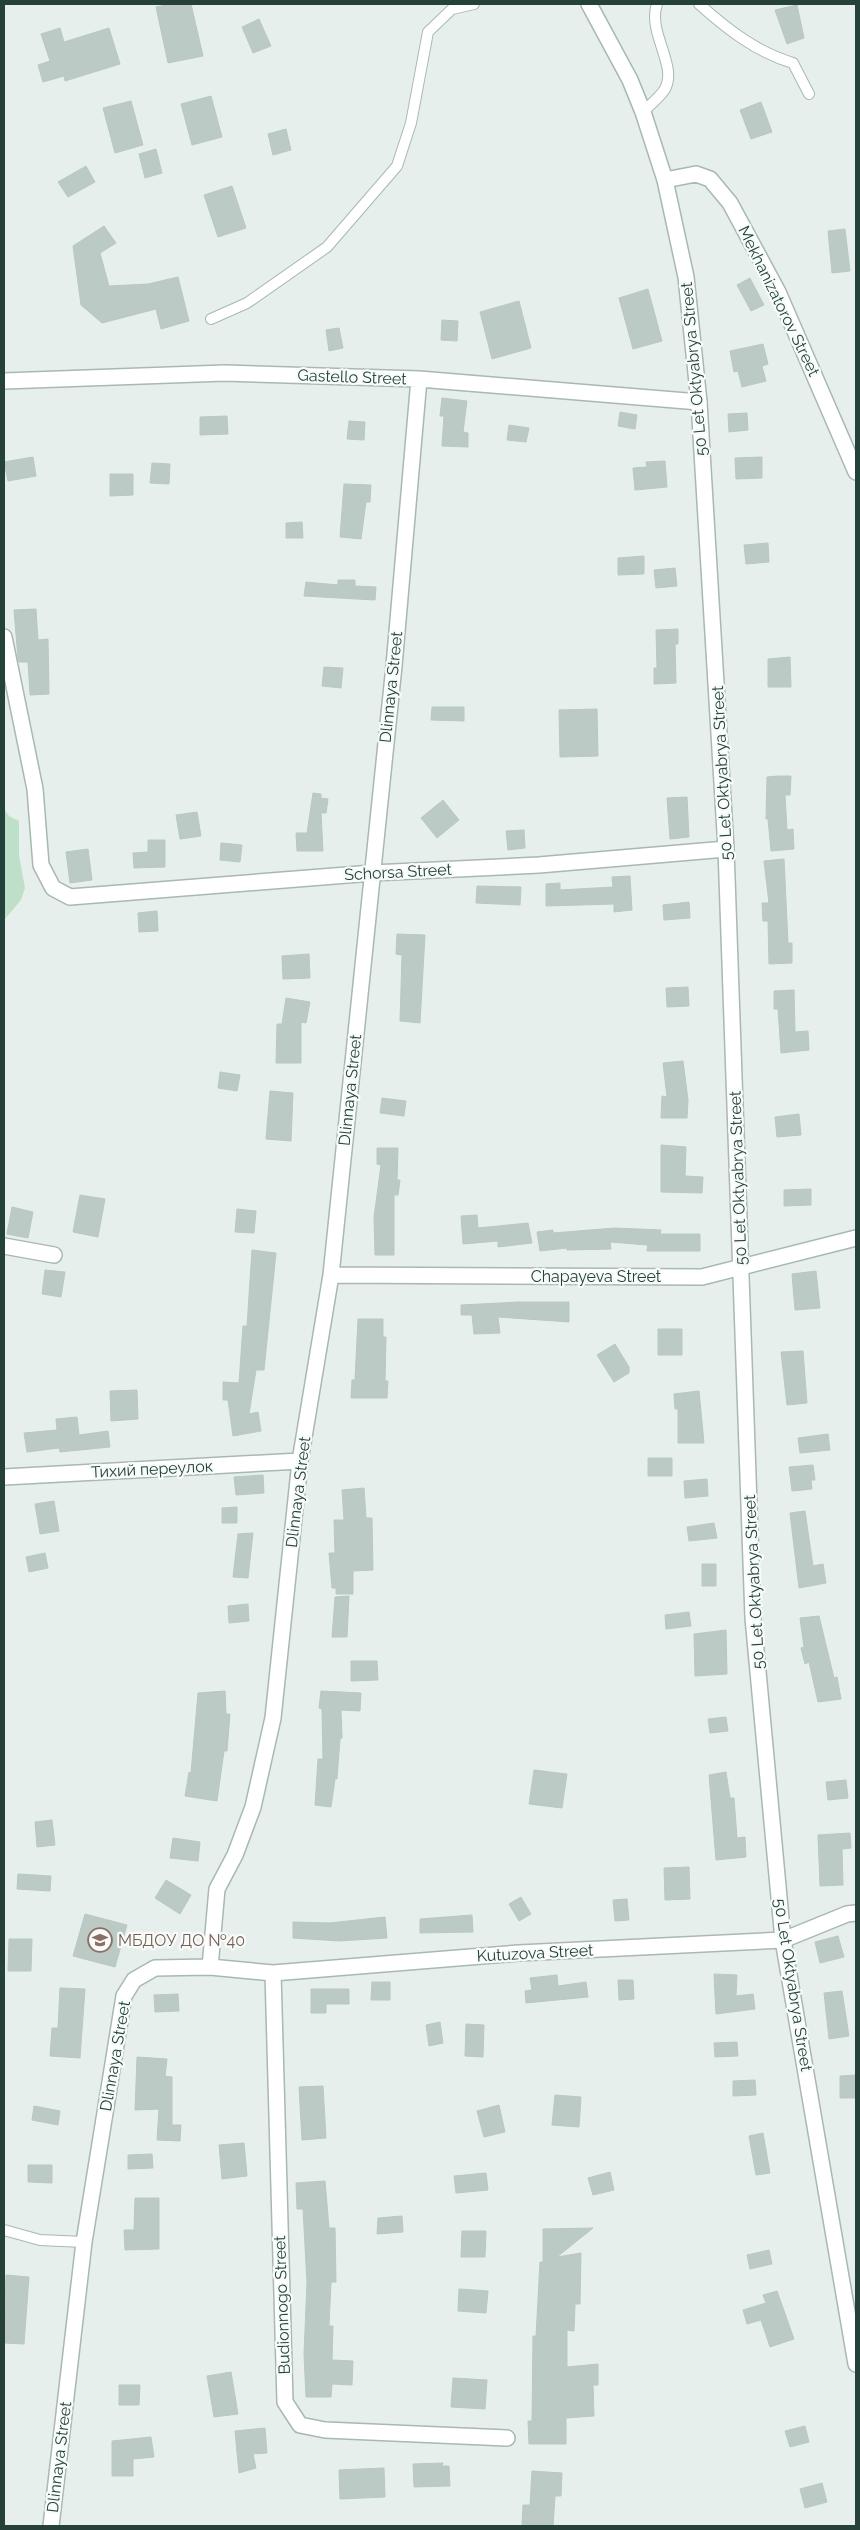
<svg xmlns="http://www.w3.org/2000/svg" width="860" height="2530" font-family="Raleway,sans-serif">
  <rect width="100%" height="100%" fill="#e6efeb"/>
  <path fill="#bfe0c8" d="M4,809l5,7 10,5v34l6,33 -4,12 -17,20z"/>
  <path fill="#bbcac4" stroke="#b8c9c2" d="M172,4h19l12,52 -35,7 -12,-56z
    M797,5l7,33 -17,6 -12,-34z
    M259,19l12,27 -18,7 -11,-26z
    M60,28l4,14 45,-14 11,36 -55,17 -1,-5 -21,6 -5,-17 12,-4 -9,-27z
    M211,96l11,41 -30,8 -11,-41z
    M131,101l12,44 -28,8 -12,-45z
    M761,102l11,30 -21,7 -11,-29z
    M286,129l5,21 -18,5 -5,-21z
    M156,149l6,24 -17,5 -6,-24z
    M86,166l9,16 -27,15 -10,-15z
    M232,186l14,42 -28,9 -14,-42z
    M104,226l12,17 -16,10 9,33 39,-2 30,-7 11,44 -28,8 -5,-20 -54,14 -21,-18 -8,-59z
    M845,229l5,42 -18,2 -4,-42z
    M750,278l14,27 -13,6 -14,-26z
    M648,289l14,52 -29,8 -14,-51z
    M519,301l12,47 -39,11 -12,-47z
    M442,320l16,1 -1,20 -16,-1z
    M339,328l4,20 -14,3 -3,-21z
    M763,344l5,20 -6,2 4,15 -24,6 -4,-16 -4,1 -4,-21z
    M442,398l25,3 -4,31 5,1v14l-26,-1 2,-30h-4z
    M620,412l17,3 -2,14 -17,-3z
    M747,413l1,17 -19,2 -1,-18z
    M227,416l1,18 -28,1v-18z
    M349,421l16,1 -1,18 -17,-1z
    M509,425l20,3 -3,14 -19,-2z
    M33,457l3,19 -28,5 -4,-19z
    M762,457v21l-26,1 -1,-21z
    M665,461l2,26 -32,3 -2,-22 14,-1 -1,-5z
    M152,463l18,1 -1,20 -19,-1z
    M110,474h23v21l-23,1z
    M344,484l27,1 -1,17h-4l-5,37 -21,-2z
    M302,522l1,16h-17v-15z
    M768,543l1,19 -23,2 -2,-19z
    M644,556v18l-26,1v-17z
    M675,568l2,18 -21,2 -2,-18z
    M338,580h17v6l21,1 -1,13 -71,-4 2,-14 32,3z
    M36,609l2,31 10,-1 1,55 -19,1 -2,-33h-9l-1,-4 -4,-48z
    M678,629v15h-3l1,39 -22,1v-16h3l-1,-38z
    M790,657l1,30h-23v-28z
    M324,667l19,1 -2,20 -19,-2z
    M432,707h32v14l-33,-1z
    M597,709l1,47 -38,1 -1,-47z
    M778,776h13l-1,19h-5l2,35 6,-1 1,20 -23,2 -3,-32h-2l1,-42z
    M313,793l8,1v4l7,1 -2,14h-5l2,38h-26l-1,-18h11z
    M687,797l2,40 -19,2 -3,-41z
    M443,800l16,20 -22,18 -16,-20z
    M197,812l4,24 -21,3 -4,-24z
    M524,830l1,18 -17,2 -2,-19z
    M148,840h17v27l-31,1 -1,-15 15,-1z
    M221,843l21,2 -2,17 -20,-2z
    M88,849l4,31 -22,3 -4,-31z
    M784,859l4,84h4v20l-23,1 -1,-43h-5l-1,-18h7l-5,-42z
    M630,876l2,34 -18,2v-8l-68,2v-22l14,-1v7l53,-3 -1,-10z
    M477,886l44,1 -1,18 -44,-2z
    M689,902l1,16 -26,2 -1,-15z
    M157,911l1,20 -19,1 -1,-19z
    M397,934l28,1 -5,88 -20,-2 2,-66 -6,-1z
    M309,954l1,24 -27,1 -1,-23z
    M688,987l1,19 -22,1 -1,-19z
    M794,990l1,42 13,-1 1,19 -28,3 -3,-44h-4v-18z
    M286,998l24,4 -4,21 -5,-1v41h-25l1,-39h5z
    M683,1061l5,39 -1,18h-26l1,-22 5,1 -4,-34z
    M220,1072l20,3 -3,16 -19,-3z
    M270,1091l23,2 -2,48 -25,-2z
    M382,1098l24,3 -2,15 -24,-3z
    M799,1114l2,21 -24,2 -2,-20z
    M661,1145l25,2 -1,29 18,1 -1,16 -41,-1z
    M377,1148h21l-1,32h3l-2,15h-4v60h-19l-1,-38 7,-52 -4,-1z
    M811,1189v16l-27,1v-16z
    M80,1195l25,4 -7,38 -25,-5z
    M12,1207l21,5 -5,26 -21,-4z
    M237,1209l19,2 -2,22 -19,-1z
    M477,1215l1,13 50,-5 4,20 -34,4v-6l-35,3 -2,-28z
    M615,1228l46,2 -1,4h40v17h-53l1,-6 -38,-3 1,7 -44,1v-2l-27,3 -3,-19 16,-2v3z
    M252,1250l24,3 -12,117h-8l-7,44 9,-2 3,19 -28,5 -5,-36h-5v-18l16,1 4,-57h4z
    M45,1270l20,2 -4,25 -19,-3z
    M816,1271l4,37 -25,2 -3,-36z
    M519,1302h50v20l-71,-5 2,16 -26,1 -2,-19h-11v-10z
    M358,1319h25v18h3l-1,44h3l-1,17h-36l1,-18h3z
    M658,1329h24v26h-24z
    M615,1344l14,23v6l-15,9 -17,-27z
    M803,1351l4,52 -20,2 -6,-53z
    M137,1390l1,29 -27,2 -1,-30z
    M699,1391l5,52h-26v-34h-3l-1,-15z
    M77,1417l2,18 29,-4 2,16 -50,5 -1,-4 -32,4 -3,-19 33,-3 -1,-11z
    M828,1434l2,16 -30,3 -2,-15z
    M648,1458h24v18h-24z
    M813,1465l2,15h-4l1,9 -20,2 -3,-24z
    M263,1475l1,18 -28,2 -2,-18z
    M707,1479l1,17 -23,2 -1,-17z
    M364,1488l2,30h6l1,52 -20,1v23h-17v-6h-4l-3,-35h6l-1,-33h10l-2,-30z
    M54,1501l5,30 -19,3 -5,-30z
    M237,1507v16h-15v-15z
    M805,1511l8,55 10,-2 3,19 -27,5 -9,-75z
    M714,1523l3,15 -28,3 -2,-14z
    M253,1533l-5,45 -15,-1 5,-43z
    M45,1553l3,15 -19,4 -3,-15z
    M702,1564h14v22h-14z
    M349,1596l-2,41h-15l3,-40z
    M248,1604l1,17 -20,2 -1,-17z
    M689,1612l2,14 -25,3 -1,-14z
    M819,1616l15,62 3,-1 4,22 -23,3 -9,-40 -4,2 -4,-16 3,-1 -4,-29z
    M726,1630l1,44 -32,2 -1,-42z
    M351,1661h26l1,19 -27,1z
    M225,1691l1,23h4l-3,37h-3l-7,50 -32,-5 4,-24 2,1 7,-80z
    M321,1691l40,2 -1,18 -19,-1 1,28 -2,1 -3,40h-2l-4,28 -16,-2 3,-46h5l-1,-50 -3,-1z
    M726,1717l2,14 -18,2 -2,-14z
    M534,1770l33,4 -5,34 -33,-4z
    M726,1772l4,26h4l3,40 8,-1 1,20 -30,3 -7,-85z
    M846,1780l2,18 -20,2 -2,-18z
    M52,1820l3,25 -18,2 -2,-25z
    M850,1833l1,15 -9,1 1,36 -23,1 -2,-51z
    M173,1838l27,4 -2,19 -28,-3z
    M689,1867l1,32 -25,1 -1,-32z
    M18,1874l33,2 -1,15 -33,-2z
    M166,1880l25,15 -11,19 -25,-16z
    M521,1897l10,17 -12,7 -10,-17z
    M627,1899l2,21 -14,1 -2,-21z
    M85,1914l42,11 -12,42 -42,-11z
    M472,1915l1,17 -53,1v-14z
    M385,1917l2,21 -48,3 -46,-3v-16l36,1z
    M838,1936l6,21 -24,6 -5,-21z
    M9,1939h23l-1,32h-23z
    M714,1974l23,1 -1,21 17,-2 2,15 -39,5z
    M557,1975l1,11 28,-4 2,15 -62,6 -1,-12 7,-1 -2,-12z
    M618,1980h15l1,19 -15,1z
    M372,1982h18v18h-19z
    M60,1988l25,1 -5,69 -30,-2 2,-28h6z
    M311,1989h38v15h-23v9h-15z
    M842,1991l7,45 -20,3 -5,-46z
    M178,1994l1,17 -24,1 -1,-17z
    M440,2022l3,21 -14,3 -3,-21z
    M466,2024l18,1 -1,32 -18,-1z
    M737,2042l1,14 -23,1 -1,-14z
    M137,2057l30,2 -2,17 7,1v48h9l-1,16 -23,-1 2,-31 -24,1z
    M856,2075v23h-16v-22z
    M755,2080l1,15 -23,1v-15z
    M323,2086l3,52 -24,2 -3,-53z
    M555,2095l26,2 -2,30 -27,-2z
    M499,2105l6,27 -21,5 -7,-26z
    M34,2106l26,5 -2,14 -26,-5z
    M763,2133l7,40 -14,2 -7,-39z
    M244,2143l3,33 -25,3 -3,-34z
    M152,2154l1,14 -25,1v-14z
    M28,2165h24v18l-24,-1z
    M610,2172l4,18 -21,5 -5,-17z
    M486,2173l2,17 -32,3 -2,-17z
    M325,2181l4,47h6l1,54h-5l-2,44h4l-1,34 21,1 -1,24 -20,-1 -1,13h-25l-2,-43 3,-72 -4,-73h-6l-1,-26z
    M135,2198h24v51l-34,1 -1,-20h10z
    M402,2216l1,16 -26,2 1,-16z
    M593,2228l-36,29 24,-4 -1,51h-5l-1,27 -7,-1v37l31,-3v21h-5l1,31 -28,2v26h-37l-1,-23h4l1,-85h3l4,-74h3v-33z
    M462,2231h24l-1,26h-24z
    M769,2250l3,14 -22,5 -3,-14z
    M6,2275l23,2 -5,67 -20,-1z
    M459,2289l29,2 -2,22 -28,-2z
    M777,2291l17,48 -24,8 -9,-27 -14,4 -4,-14 23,-7 -3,-8z
    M231,2372l7,42 -24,3 -7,-41z
    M453,2378l34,2 -2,29 -34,-2z
    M119,2385h21l-1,20h-20z
    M805,2426l4,16 -19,5 -5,-16z
    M265,2428l2,25 -14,1 3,14 -17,5 -4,-42z
    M151,2437l3,20 -21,2v17h-21v-35z
    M443,2463l-1,3h7l1,20 -36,1 -1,-23z
    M384,2468l1,29 -45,2 -1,-29z
    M532,2471l30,2 -1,23h-6l-2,30h-31l1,-21h7z
    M822,2483l5,19 -22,6 -5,-19z"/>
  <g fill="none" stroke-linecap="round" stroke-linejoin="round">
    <g stroke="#a8b8b2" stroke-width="12">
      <path id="service" d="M699,4c28,25 57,48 94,59l16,31
        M643,112c7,-7 17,-15 22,-23 13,-23 -18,-57 -8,-85
        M211,319l36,-16 80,-56 70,-81 14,-43 17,-91 24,-23 22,-5
        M4,2230l36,10 44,2"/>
    </g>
    <g stroke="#a8b8b2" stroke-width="18">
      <path id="minor" d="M665,180l31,-6 14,5 20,24 48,89 78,180
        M4,381l221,-8 194,6 280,23
        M4,637l31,152 6,76 12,23 17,9 302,-24 167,-8 187,-16
        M4,1246l50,9
        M331,1275l371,2 154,-39
        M4,1477l296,-16
        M210,1967l7,-78 18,-34 18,-48 20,-89 27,-257 31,-186 63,-609 25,-287
        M273,1973l12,429 15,23 25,5 182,8
        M51,2526l33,-284 40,-246 10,-16 21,-12 55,-1 63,6 246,-20 264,-13 64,-26 9,-1"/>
    </g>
    <g stroke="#a8b8b2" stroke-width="18">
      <path id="tertiary" d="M589,4l41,76 13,32 22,68 21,97 13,125 27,447 27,769 30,322 73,424"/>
    </g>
    <use href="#service" stroke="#fff" stroke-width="10"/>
    <use href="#minor" stroke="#fff" stroke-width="15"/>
    <use href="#tertiary" stroke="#fff" stroke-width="15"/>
  </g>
  <defs>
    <g id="school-ring" transform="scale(1.25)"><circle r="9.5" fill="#f7fbf9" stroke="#8d6e63" stroke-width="1.5"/><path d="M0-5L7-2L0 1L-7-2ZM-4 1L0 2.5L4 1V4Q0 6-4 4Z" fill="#8d6e63"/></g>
  </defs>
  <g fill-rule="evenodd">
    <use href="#school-ring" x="100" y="1940"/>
  </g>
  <g text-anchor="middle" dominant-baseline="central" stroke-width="4.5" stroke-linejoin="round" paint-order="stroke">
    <g font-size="16" fill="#24423a" stroke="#f7fbf9">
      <text transform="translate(779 301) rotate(64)">Mekhanizatorov Street</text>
      <text transform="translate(694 369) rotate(-95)">50 Let Oktyabrya Street</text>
      <text transform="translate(352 377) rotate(2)">Gastello Street</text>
      <text transform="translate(391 687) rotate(-84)">Dlinnaya Street</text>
      <text transform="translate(722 773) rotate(-93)">50 Let Oktyabrya Street</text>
      <text transform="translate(398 872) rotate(-3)">Schorsa Street</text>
      <text transform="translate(350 1090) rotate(-84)">Dlinnaya Street</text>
      <text transform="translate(738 1178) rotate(-92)">50 Let Oktyabrya Street</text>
      <text x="596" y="1276">Chapayeva Street</text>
      <text transform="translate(152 1469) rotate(-3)">Тихий переулок</text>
      <text transform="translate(298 1492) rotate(-83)">Dlinnaya Street</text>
      <text transform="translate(754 1582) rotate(-93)">50 Let Oktyabrya Street</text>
      <text transform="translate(535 1953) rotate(-3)">Kutuzova Street</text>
      <text transform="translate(793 1985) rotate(81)">50 Let Oktyabrya Street</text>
      <text transform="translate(115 2056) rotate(-80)">Dlinnaya Street</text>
      <text transform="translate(282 2305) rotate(-92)">Budionnogo Street</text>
      <text transform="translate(59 2457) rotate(-83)">Dlinnaya Street</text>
    </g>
    <g font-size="16" fill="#785e54" stroke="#f7fbf9" text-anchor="start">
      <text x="118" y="1940">МБДОУ ДО №40</text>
    </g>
  </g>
  <rect width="860" height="2530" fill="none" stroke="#24423a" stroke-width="10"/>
</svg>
